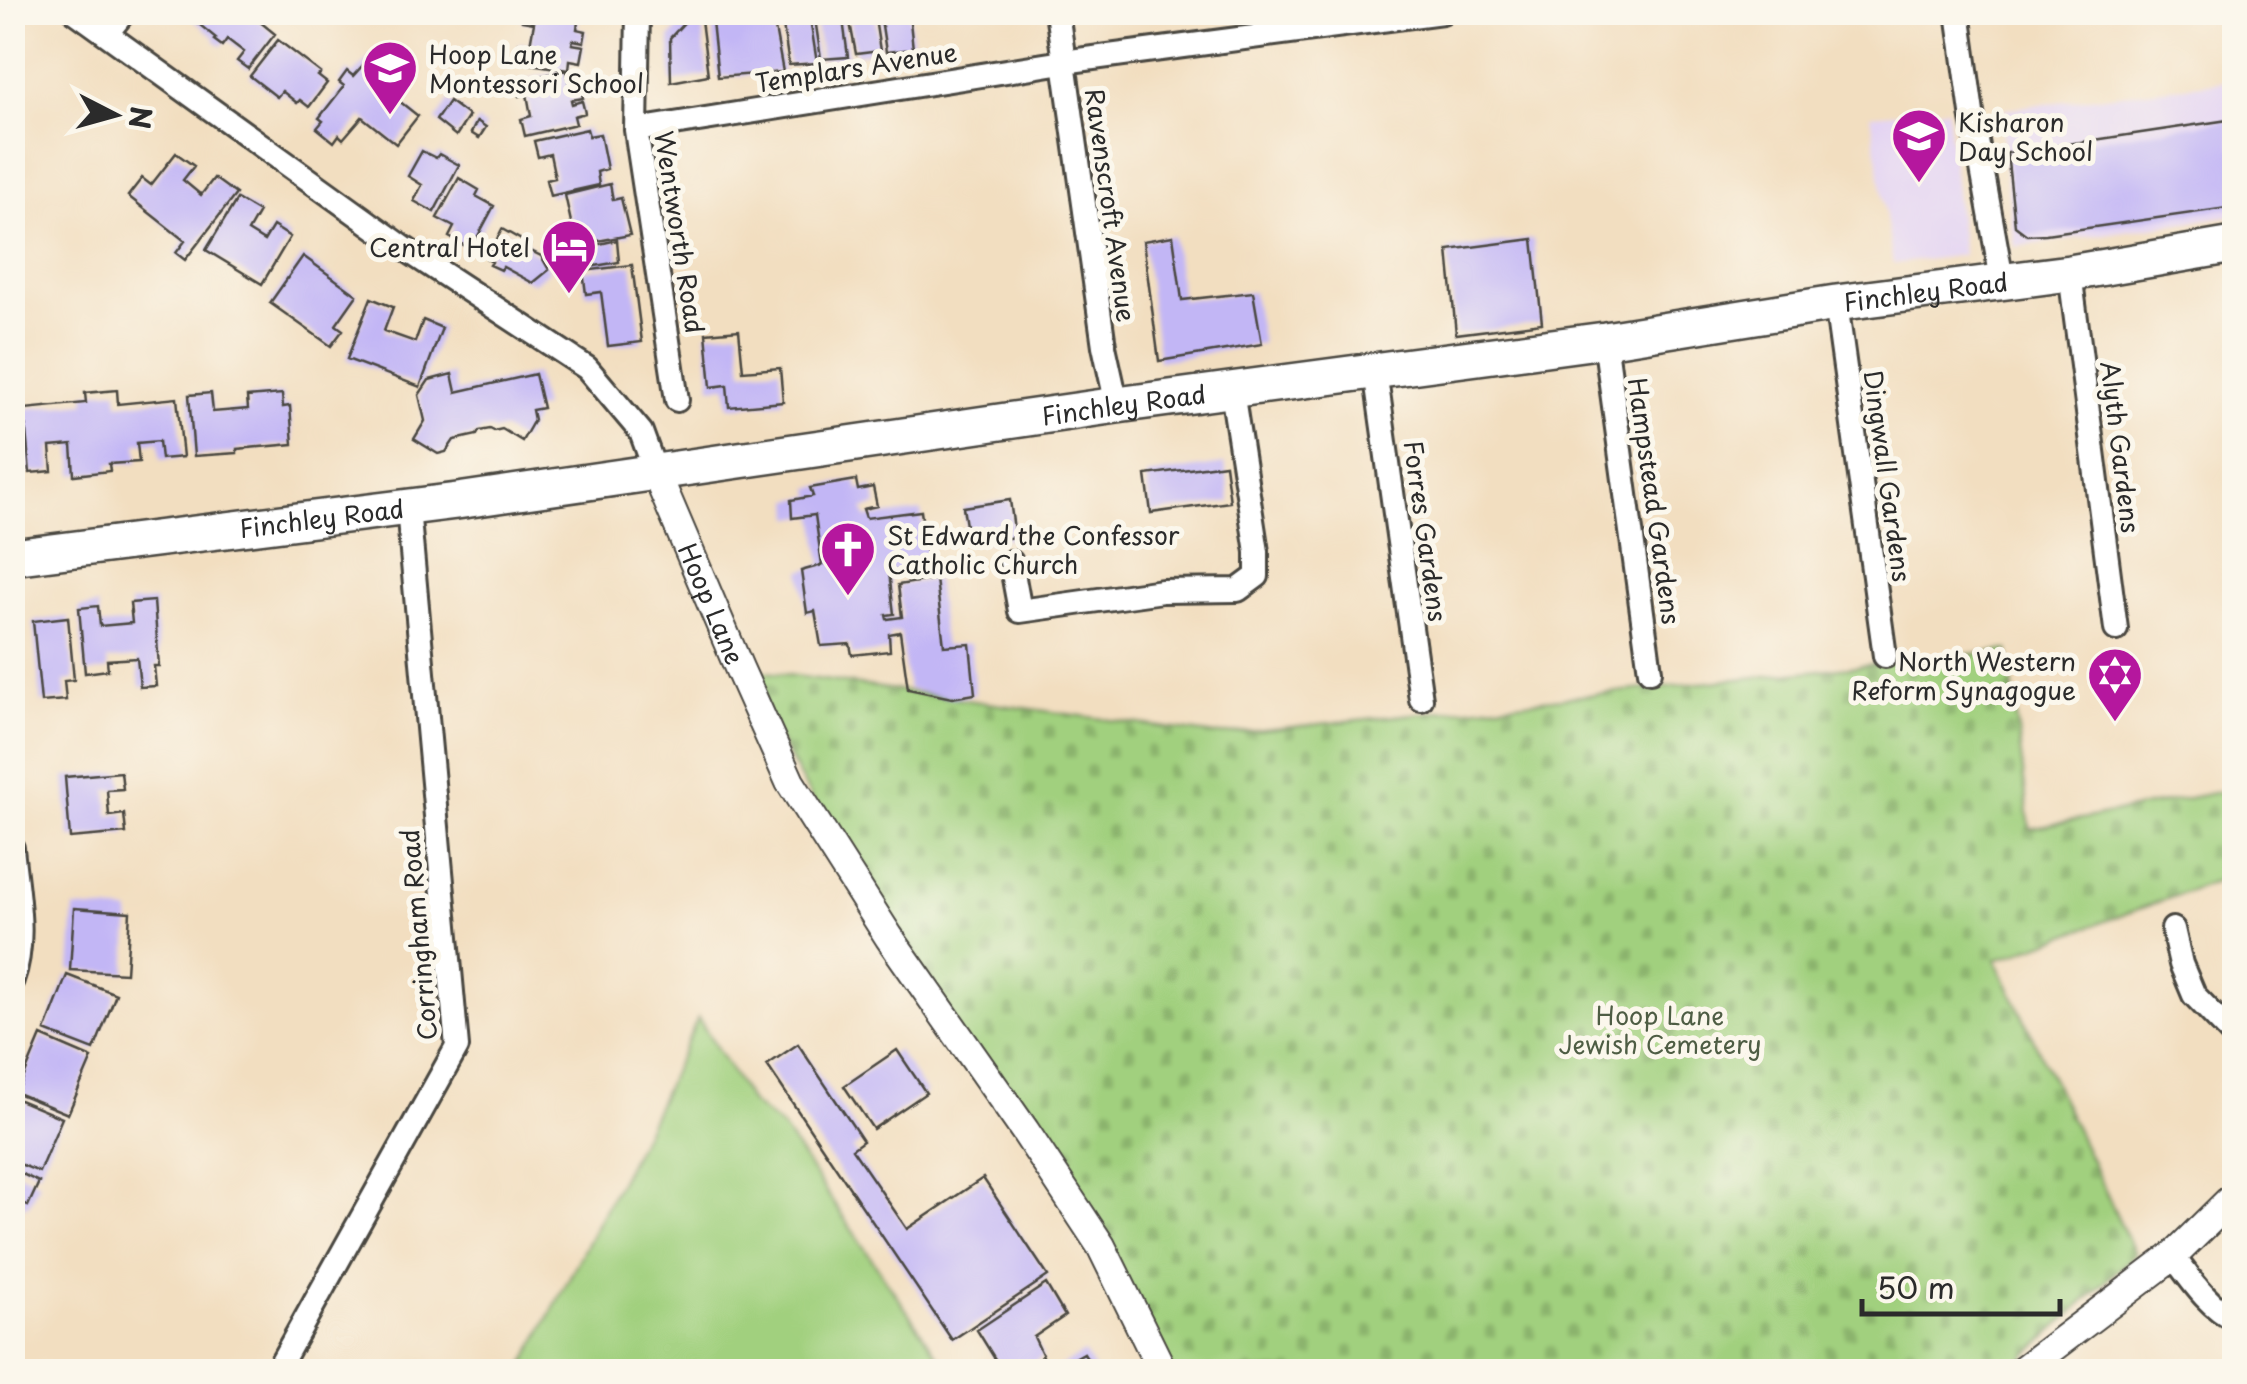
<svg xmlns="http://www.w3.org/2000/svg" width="2247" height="1384" font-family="'Playpen Sans',sans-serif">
  <defs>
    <pattern id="cemetery-stones" width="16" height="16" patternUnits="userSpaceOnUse" patternTransform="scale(2.5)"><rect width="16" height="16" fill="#a1d07e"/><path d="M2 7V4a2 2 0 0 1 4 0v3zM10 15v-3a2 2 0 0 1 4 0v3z" fill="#8bb36d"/></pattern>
  </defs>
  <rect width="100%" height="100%" fill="#fbf7ec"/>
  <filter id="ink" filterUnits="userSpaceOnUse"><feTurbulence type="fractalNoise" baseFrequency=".01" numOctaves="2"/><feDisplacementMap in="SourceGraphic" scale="20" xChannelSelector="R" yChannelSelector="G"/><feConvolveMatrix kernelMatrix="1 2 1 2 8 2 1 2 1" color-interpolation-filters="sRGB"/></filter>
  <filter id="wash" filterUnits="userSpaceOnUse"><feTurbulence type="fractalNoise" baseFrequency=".0048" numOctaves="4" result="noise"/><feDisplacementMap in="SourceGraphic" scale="40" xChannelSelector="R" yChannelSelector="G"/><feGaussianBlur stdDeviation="2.25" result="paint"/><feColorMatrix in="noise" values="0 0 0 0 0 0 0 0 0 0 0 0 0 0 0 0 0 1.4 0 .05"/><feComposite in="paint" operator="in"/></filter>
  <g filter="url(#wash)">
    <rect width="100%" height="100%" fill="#f2dec0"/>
    <path fill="#e3d3f3" d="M2234,80v135l-219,32 -12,-97 1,-41z
      M1947,109l16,146 -70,9 -22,-149z"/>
    <path fill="#a1d07e" stroke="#667e54" stroke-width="2.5" d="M698,1018l53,85 31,24 166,244h-427l126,-243z"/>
    <path fill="url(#cemetery-stones)" stroke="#667e54" stroke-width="2.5" d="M2008,650l22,179 204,-40v86l-238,85 139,294 -125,117h-847l-62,-125 -212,-309 -150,-269 478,67z"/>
    <g id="blocks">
      <path fill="#c2b6f5" d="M184,12h64l27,22 -27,35 -11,-8 7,-9 -17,-13 -5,7 -8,-6 2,-2z
        M524,12l55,2 -2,15 9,2 -2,11 -11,-2 -1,4 12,2 -3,16 -11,-2 -1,10 -52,-8 2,-19 11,2 4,-22 -12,-2z
        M694,12h6l8,63 -37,7 -1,-44z
        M711,12h61l11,60 -65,5z
        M781,12h28l8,51 -28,2z
        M814,12h28l6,45 -27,2z
        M848,12h26l6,39 -24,3z
        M880,12h29l4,37 -27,3z
        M278,40l43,33 -3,3 9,7 -18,24 -9,-7 -3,3 -15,-12 -5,6 -27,-21z
        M373,54l29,23 -13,16 29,23 -22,28 -34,-27 -19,22 -4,-4 -5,7 -17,-14 6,-7 -4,-3 25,-32 -5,-4 8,-11 6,5z
        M567,70l2,13 10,-2 4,17 -12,2 1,4 10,-3 3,12 -11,3 2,8 -51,12 -4,-17 10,-3 -4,-22 -8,2 -3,-14z
        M449,101l20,15 -13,20 -20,-16z
        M2228,120l4,30 2,-1v58l-188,27 -19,1 -12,-9 -8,-73z
        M477,121l9,6 -7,11 -8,-5z
        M587,129l2,7 11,-2 7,35 -10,3 2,13 -49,11 -4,-16 9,-2 -5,-24 -12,3 -4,-16z
        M422,151l14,7 3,-4 20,11 -25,47 -20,-11 8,-16 -14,-9z
        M176,153l18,13 -11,14 18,15 13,-17 22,16 -51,66 -9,-7 9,-12 -57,-45 14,-18 9,7z
        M459,178l20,12 -3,6 18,10 -23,43 -22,-12 5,-10 -17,-9z
        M610,184l3,16 8,-2 9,37 -54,10 -11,-50z
        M237,199l22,13 -11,19 16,10 9,-15 17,11 -28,47 -56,-34z
        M502,229l28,16 -1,5 12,6 8,14 -16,13 -30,-16 -2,3 -11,-5 2,-3 -5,-3z
        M1173,236l9,64 71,-8 9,52 -103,17 -16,-120z
        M1533,239l9,84 -86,11 -8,-84z
        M617,240l2,22 -24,4 -4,-20z
        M303,256l54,39 -21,30 7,5 -12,16 -61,-43z
        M632,265l10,77 -34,4 -7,-54 -15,2 -3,-23z
        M371,298l22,9 -9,24 31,11 8,-22 19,8 -22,59 -73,-28z
        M739,330l4,41 37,-3 3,34 -54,5 -2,-22 -16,2 -5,-54z
        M452,374l4,18 79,-18 8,34 -11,2 2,10 -12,21 -20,-12 -8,2 -4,-2 -11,2 -2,4 -23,5 -8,12 -8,2 -24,-15 11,-18 -6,-26 10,-15z
        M117,390l1,14 59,-6 6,59 -22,2 -2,-18 -22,2 2,19 -30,2 1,7 -36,4 -2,-30 -22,2 2,24 -22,2 -6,-64 62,-6 -1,-10z
        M211,393l2,19 35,-3 -1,-12 35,-3 1,13 7,-1 3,38 -56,5v4l-43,3 -5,-61z
        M12,403h9l2,75 -11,1z
        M1225,464l5,38 -79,11 -5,-38z
        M856,480l2,10 15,-3 4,19 -14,3 3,9 55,-7 7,55 -39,6 5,42 -8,1 1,4 15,-2 -4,-32 38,-6 8,67 26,-2 5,50 -23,4 -44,-9 -8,-57 -11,2 1,17 -38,4 -2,-11 -29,2 -6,-35 -8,2 -6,-42 21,-6 -7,-50 -23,3 -1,-18 22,-4 -3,-8z
        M1010,500l5,37 -46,7 -6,-37z
        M154,601l5,65h-5l2,20 -16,1 -3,-29 -30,2 1,10 -23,3 -6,-65 19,-2 2,20 32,-3 -2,-20z
        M68,617l6,63 -10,1 2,19 -25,2 -8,-81z
        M121,772l2,17 -16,1 2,26 15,-2 2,19 -56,5 -5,-61z
        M74,908l56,4 -4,61 -56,-3z
        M67,975l49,19 -22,56 -49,-19z
        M41,1036l51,22 -24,56 -51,-21z
        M798,1044l65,97 -11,8 55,80 76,-51 65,98 -96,64 -185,-275z
        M897,1050l29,43 -53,36 -29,-43z
        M12,1097l50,21 -23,54 -27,-11z
        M12,1169l27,13 -11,24 -4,-2 -12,22z
        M1046,1284l19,32 -31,21 9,19 -9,6 6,8 -37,2 -26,-42z
        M1084,1353l12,19h-46z"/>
    </g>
  </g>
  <g filter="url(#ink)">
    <use href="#blocks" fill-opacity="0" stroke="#494641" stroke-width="2.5"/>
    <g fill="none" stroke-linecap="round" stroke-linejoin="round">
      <g stroke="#494641" stroke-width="28">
        <path id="minor" d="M76,12l328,236 183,120 54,64 15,41
          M638,12l-2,118 41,270
          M1057,12l47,334 13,59
          M1958,12l14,101 30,167
          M107,33l17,-21
          M636,130l427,-68 379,-50
          M2070,273l46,356
          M1836,303l49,353
          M1605,340l45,331
          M1375,371l46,328
          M1011,562l9,49 142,-20 76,-1 19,-14v-24l-25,-161
          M12,848c4,43 15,91 0,132
          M2173,929l8,35 13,31 40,41
          M2173,1256c16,21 36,52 61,63
          M276,1372l181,-325 -49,-539"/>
      </g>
      <g stroke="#494641" stroke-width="32">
        <g id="tertiary">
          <path id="s1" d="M656,473l83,195 51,114 99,155 136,194 76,115 62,126"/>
          <path d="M2020,1372l153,-116 61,-60"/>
        </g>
      </g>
      <g stroke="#494641" stroke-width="40">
        <g id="primary">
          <path id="s2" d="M12,557l445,-56 660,-96 488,-65 231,-37 234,-30 164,-28"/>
        </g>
      </g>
      <use href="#minor" stroke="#fff" stroke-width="22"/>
      <use href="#tertiary" stroke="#fff" stroke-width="28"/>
      <use href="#primary" stroke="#fff" stroke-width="35"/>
    </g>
  </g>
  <defs>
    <g id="school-pin" transform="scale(2.875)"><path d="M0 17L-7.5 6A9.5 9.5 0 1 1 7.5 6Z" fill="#b5179e" stroke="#fbf7ec"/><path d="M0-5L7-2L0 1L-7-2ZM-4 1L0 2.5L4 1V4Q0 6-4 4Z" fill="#fff"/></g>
    <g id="hotel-pin" transform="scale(2.875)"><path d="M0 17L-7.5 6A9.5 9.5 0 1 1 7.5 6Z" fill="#b5179e" stroke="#fbf7ec"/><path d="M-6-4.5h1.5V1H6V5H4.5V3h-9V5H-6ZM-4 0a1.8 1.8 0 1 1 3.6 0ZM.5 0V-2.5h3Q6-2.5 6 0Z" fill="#fff"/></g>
    <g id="church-pin" transform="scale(2.875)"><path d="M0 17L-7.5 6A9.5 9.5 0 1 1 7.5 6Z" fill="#b5179e" stroke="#fbf7ec"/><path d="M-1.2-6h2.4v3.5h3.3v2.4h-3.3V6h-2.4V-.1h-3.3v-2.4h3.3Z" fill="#fff"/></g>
    <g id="synagogue-pin" transform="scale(2.875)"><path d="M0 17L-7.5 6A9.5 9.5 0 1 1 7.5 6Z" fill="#b5179e" stroke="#fbf7ec"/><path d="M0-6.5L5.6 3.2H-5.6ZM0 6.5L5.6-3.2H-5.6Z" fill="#fff"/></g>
  </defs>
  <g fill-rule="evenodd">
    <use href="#school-pin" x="390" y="68"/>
    <use href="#school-pin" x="1919" y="136"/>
    <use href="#hotel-pin" x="569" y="247"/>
    <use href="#church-pin" x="848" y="549"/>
    <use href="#synagogue-pin" x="2115" y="675"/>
  </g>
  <g text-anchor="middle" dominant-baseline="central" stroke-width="10" stroke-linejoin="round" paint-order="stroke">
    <g font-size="25" fill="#2b2b2b" stroke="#fbf7ec" text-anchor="start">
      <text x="429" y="54">Hoop Lane<tspan x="429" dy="29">Montessori School</tspan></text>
      <text x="1958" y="122">Kisharon<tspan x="1958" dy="29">Day School</tspan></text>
      <text x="530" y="247" text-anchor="end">Central Hotel</text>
      <text x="887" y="535">St Edward the Confessor<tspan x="887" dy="29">Catholic Church</tspan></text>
      <text x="2076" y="661" text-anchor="end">North Western<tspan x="2076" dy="29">Reform Synagogue</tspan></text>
    </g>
    <g font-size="25" fill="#2b2b2b" stroke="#fbf7ec">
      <text transform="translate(856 67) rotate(-9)">Templars Avenue</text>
      <text transform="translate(1111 205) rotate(82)">Ravenscroft Avenue</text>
      <text transform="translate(680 232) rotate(81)">Wentworth Road</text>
      <text stroke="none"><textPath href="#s2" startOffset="1932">Finchley Road</textPath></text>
      <text stroke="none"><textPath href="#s2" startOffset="1122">Finchley Road</textPath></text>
      <text transform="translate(2121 447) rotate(83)">Alyth Gardens</text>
      <text transform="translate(1888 476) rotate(82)">Dingwall Gardens</text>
      <text transform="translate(1655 501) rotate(82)">Hampstead Gardens</text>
      <text stroke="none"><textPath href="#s2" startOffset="312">Finchley Road</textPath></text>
      <text transform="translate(1426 531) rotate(82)">Forres Gardens</text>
      <text stroke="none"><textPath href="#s1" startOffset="142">Hoop Lane</textPath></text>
      <text transform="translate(418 935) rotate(-95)">Corringham Road</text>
    </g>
    <g font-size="25" fill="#4e5d44" stroke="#fbf7ec">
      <text x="1660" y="1015">Hoop Lane<tspan x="1660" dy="29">Jewish Cemetery</tspan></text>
    </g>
  </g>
  <rect width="2247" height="1384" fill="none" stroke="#fbf7ec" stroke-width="50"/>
  <g transform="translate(115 115) rotate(96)" stroke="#fbf7ec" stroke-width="8" paint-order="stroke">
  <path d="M0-8L18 38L0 25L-18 38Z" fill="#2b2b2b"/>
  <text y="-15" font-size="28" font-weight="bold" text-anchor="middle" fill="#2b2b2b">N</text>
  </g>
  <path d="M1862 1299v15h198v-15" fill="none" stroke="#2b2b2b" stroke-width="5"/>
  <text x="1877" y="1299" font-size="30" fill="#2b2b2b" stroke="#fbf7ec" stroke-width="8" paint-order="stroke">50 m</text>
</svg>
